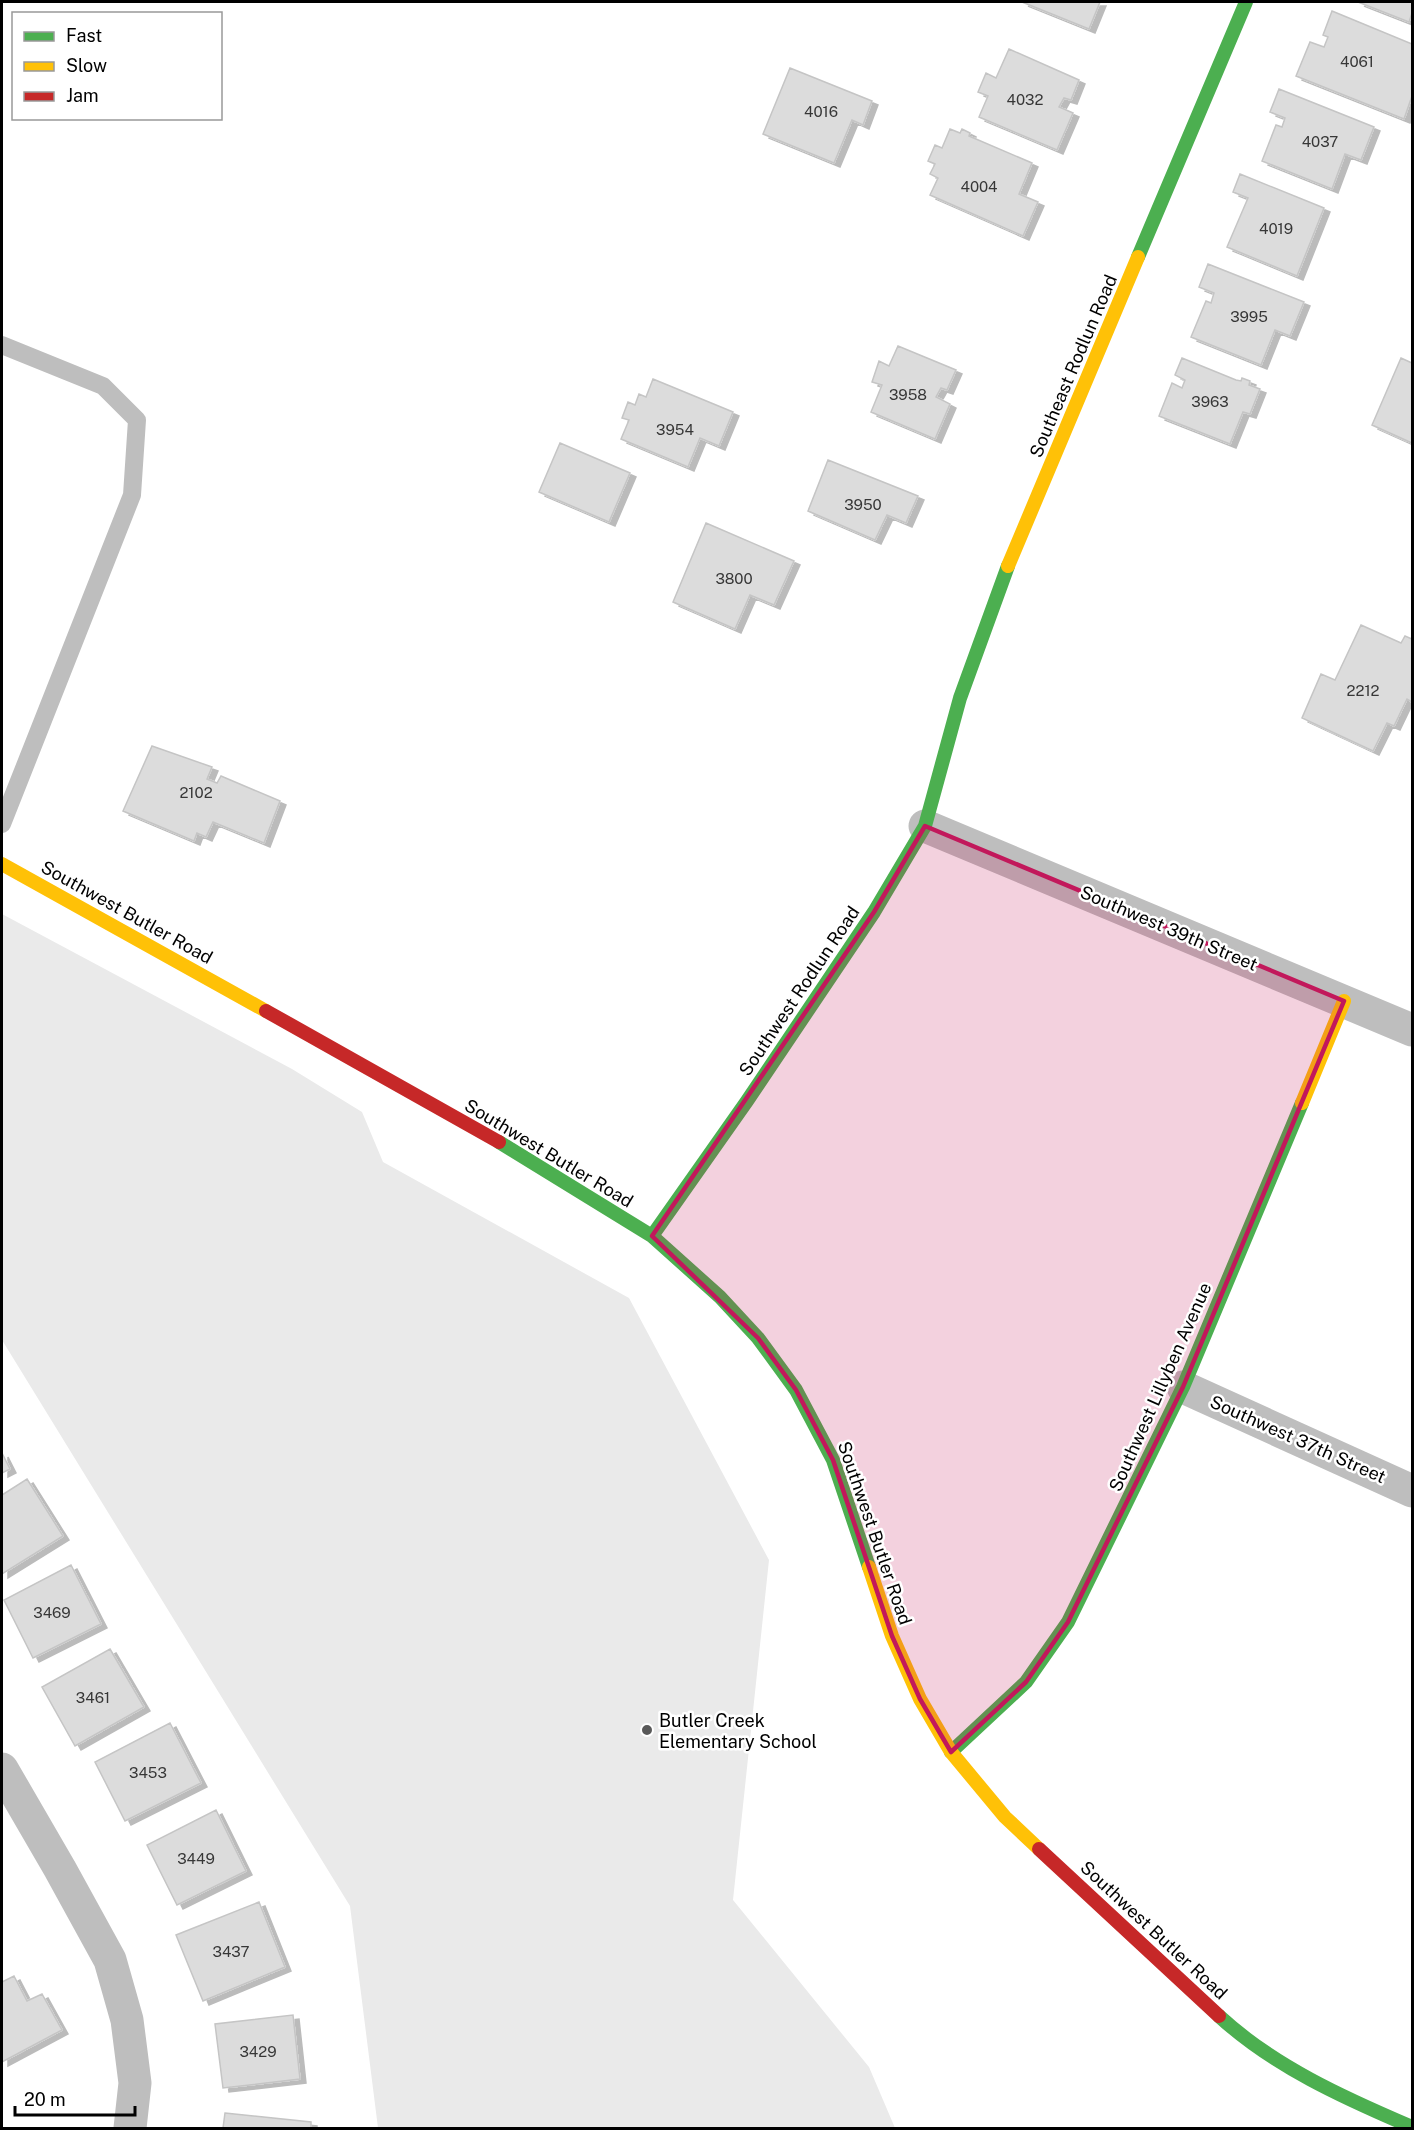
<svg xmlns="http://www.w3.org/2000/svg" width="1414" height="2130" font-family="'Public Sans',sans-serif">
  <defs>
    <filter id="shadow"><feDropShadow dx="6" dy="4" stdDeviation="0" flood-color="#0004"/></filter>
  </defs>
  <rect width="100%" height="100%" fill="#fff"/>
  <path fill="#eaeaea" d="M2,914l290,155 70,43 21,50 246,136 140,262 -36,340 136,167 26,61h-517l-28,-222 -348,-566z"/>
  <path fill="#dcdcdc" stroke="#c5c5c5" stroke-width="1.5" filter="url(#shadow)" d="M1022,2h78l-11,27z
    M1358,2h54v11l-3,9z
    M1332,11l80,33v52l-8,23 -108,-43 14,-34 14,5 4,-10 -5,-2z
    M1009,49l70,31 -8,20 -7,-2 -5,9 14,6 -16,37 -78,-33 9,-21 -10,-4 8,-19 10,5z
    M790,68l82,33 -9,24 -11,-5 -18,43 -71,-29z
    M1279,89l95,38 -13,33 -16,-6 -13,35 -70,-28 14,-36 6,2 3,-9 -15,-6z
    M950,129l10,4 2,-4 8,4 -1,3 63,27 -13,31 19,8 -15,34 -93,-41 8,-17 -8,-4 5,-10 -7,-3 7,-16 7,3z
    M1240,174l84,34 -27,68 -70,-29 21,-49 -15,-6z
    M1208,264l96,38 -14,34 -15,-6 -14,35 -70,-28 15,-36 5,2 3,-10 -15,-6z
    M898,346l58,24 -9,20 -6,-2 -5,9 14,7 -15,35 -64,-27 11,-27 -10,-3 7,-21 10,5z
    M1182,358l54,22 5,1 1,-3 8,3 -1,4 11,4 -10,25 -7,-2 -13,32 -71,-28 13,-33 10,5 3,-8 -10,-5z
    M1401,358l11,5v80l-40,-18z
    M653,379l80,33 -14,34 -19,-8 -12,29 -67,-28 8,-19 -7,-2 6,-16 7,3 4,-11 7,3z
    M560,443l70,30 -21,49 -70,-30z
    M828,460l90,36 -12,27 -19,-8 -12,25 -67,-29z
    M706,523l88,38 -20,44 -24,-10 -15,34 -62,-27z
    M1361,625l40,18 4,-7 7,3v63l-5,-3 -13,27 -7,-3 -14,28 -71,-33 19,-44 14,6z
    M152,746l60,21 -5,12 10,4 4,-7 59,25 -16,42 -51,-21 -7,15 -9,-4 -3,8 -71,-30z
    M2,1453l8,16 -8,4z
    M27,1479l36,57 -61,38v-79z
    M71,1565l30,59 -68,34 -29,-58z
    M110,1649l34,58 -69,39 -33,-59z
    M170,1723l31,60 -76,38 -30,-59z
    M216,1810l30,61 -69,34 -30,-60z
    M259,1902l26,65 -82,34 -27,-66z
    M14,1976l13,25 15,-7 20,36 -60,32v-80z
    M293,2015l7,64 -77,9 -8,-64z
    M225,2113l86,9v6h-88z"/>
  <g fill="none" stroke-linecap="round" stroke-linejoin="round">
    <path stroke="#bebebe" stroke-width="18" d="M2,345l101,41 34,34 -5,75 -130,329"/>
    <path stroke="#bebebe" stroke-width="33" d="M925,826l487,204
      M1183,1387l229,104
      M2,1769l58,100 50,91 17,60 8,63 -5,45"/>
    <path stroke="#4caf50" stroke-width="14" d="M1138,257l108,-255
      M499,1142l153,94 68,61 38,41 38,52 37,70 36,107
      M652,1236l95,-135 127,-189 51,-86 35,-128 48,-132
      M951,1752l75,-70 42,-60 115,-235 119,-284
      M1219,2016c54,50 125,82 193,111"/>
    <path stroke="#ffc107" stroke-width="14" d="M1008,566l130,-309
      M2,864l264,147
      M1302,1103l42,-102
      M869,1567l23,69 28,63 31,53 54,65 34,32"/>
    <path stroke="#c62828" stroke-width="14" d="M266,1011l233,131
      M1039,1849l180,167"/>
  </g>
  <path fill="#c2185b" fill-opacity="0.2" stroke="#c2185b" stroke-width="4.5" stroke-linejoin="round" d="M925,826l419,175 -161,386 -115,235 -42,60 -75,70 -31,-53 -28,-63 -59,-176 -37,-70 -38,-52 -106,-102 222,-324z"/>
  <circle fill="#595959" stroke="#fff" stroke-width="2" cx="647" cy="1730" r="6"/>
  <g text-anchor="middle" dominant-baseline="central" stroke-width="5" stroke-linejoin="round" paint-order="stroke">
    <g font-size="15" fill="#373737">
      <text x="1357" y="61">4061</text>
      <text x="1025" y="99">4032</text>
      <text x="821" y="111">4016</text>
      <text x="1320" y="141">4037</text>
      <text x="979" y="186">4004</text>
      <text x="1276" y="228">4019</text>
      <text x="1249" y="316">3995</text>
      <text x="908" y="394">3958</text>
      <text x="1210" y="401">3963</text>
      <text x="675" y="429">3954</text>
      <text x="863" y="504">3950</text>
      <text x="734" y="578">3800</text>
      <text x="1363" y="690">2212</text>
      <text x="196" y="792">2102</text>
      <text x="52" y="1612">3469</text>
      <text x="93" y="1697">3461</text>
      <text x="148" y="1772">3453</text>
      <text x="196" y="1858">3449</text>
      <text x="231" y="1951">3437</text>
      <text x="258" y="2051">3429</text>
    </g>
    <g font-size="18" fill="#000" stroke="#fff">
      <text transform="translate(1073 366) rotate(-67)">Southeast Rodlun Road</text>
      <text transform="translate(127 912) rotate(29)">Southwest Butler Road</text>
      <text transform="translate(1169 928) rotate(23)">Southwest 39th Street</text>
      <text transform="translate(799 991) rotate(-56)">Southwest Rodlun Road</text>
      <text transform="translate(549 1153) rotate(31)">Southwest Butler Road</text>
      <text transform="translate(1160 1387) rotate(-66)">Southwest Lillyben Avenue</text>
      <text transform="translate(1298 1439) rotate(24)">Southwest 37th Street</text>
      <text transform="translate(875 1533) rotate(71)">Southwest Butler Road</text>
      <text transform="translate(1154 1930) rotate(43)">Southwest Butler Road</text>
    </g>
    <g font-size="18" fill="#000" stroke="#fff" text-anchor="start">
      <text x="659" y="1720">Butler Creek<tspan x="659" dy="21">Elementary School</tspan></text>
    </g>
  </g>
  <rect width="1414" height="2130" fill="none" stroke="#000000" stroke-width="6"/>
  <rect x="12" y="12" width="210" height="108" fill="#ffffff" stroke="#999999" stroke-width="1.5"/>
  <rect x="24" y="32" width="30" height="9" fill="#4caf50" stroke="#999999" stroke-width="1.5"/>
  <text x="66" y="42" font-size="18" fill="#000000">Fast</text>
  <rect x="24" y="62" width="30" height="9" fill="#ffc107" stroke="#999999" stroke-width="1.5"/>
  <text x="66" y="72" font-size="18" fill="#000000">Slow</text>
  <rect x="24" y="92" width="30" height="9" fill="#c62828" stroke="#999999" stroke-width="1.5"/>
  <text x="66" y="102" font-size="18" fill="#000000">Jam</text>
  <path d="M15 2106v9h120v-9" fill="none" stroke="#000000" stroke-width="3"/>
  <text x="24" y="2106" font-size="18" fill="#000000" stroke="#ffffff" stroke-width="4.5" paint-order="stroke">20 m</text>
</svg>
